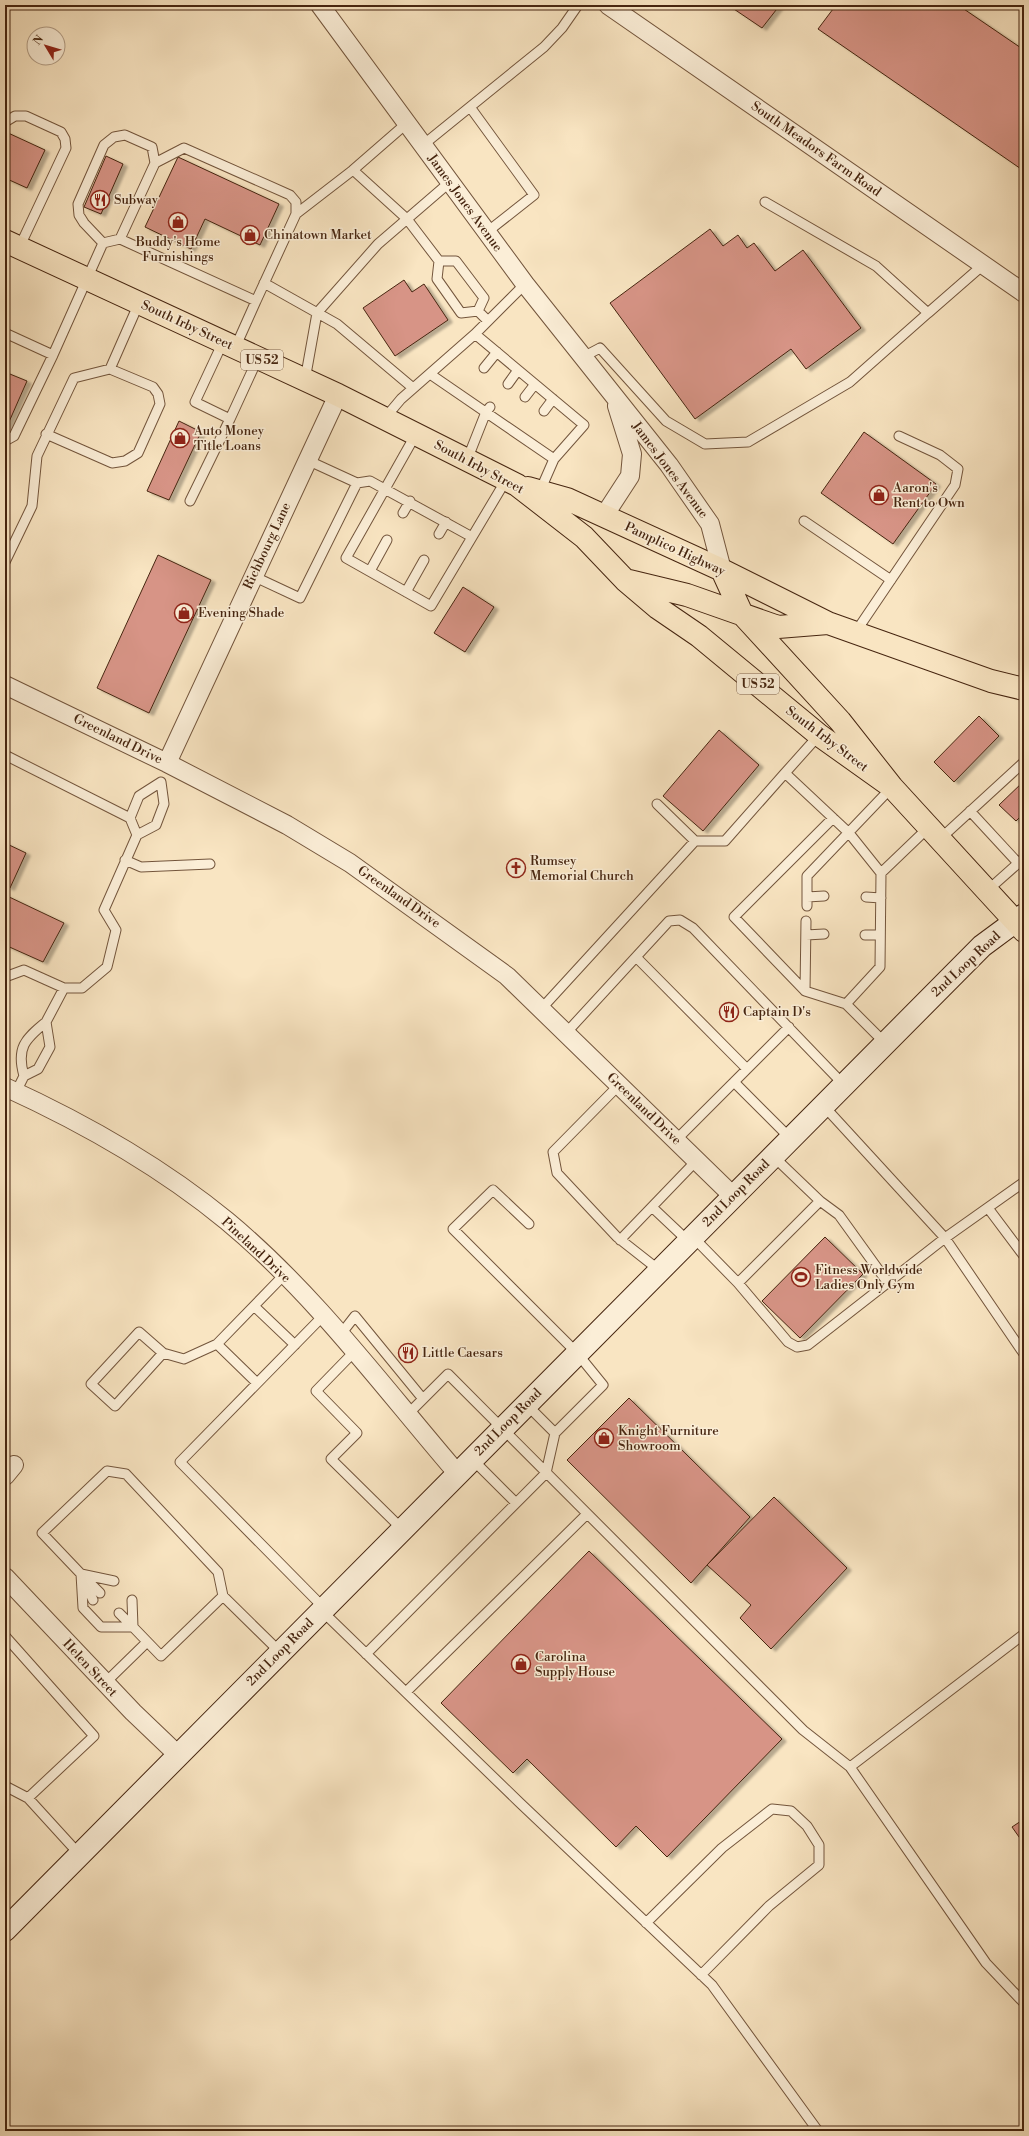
<svg xmlns="http://www.w3.org/2000/svg" width="1029" height="2136" font-family="'Libre Bodoni',serif">
  <defs>
    <filter id="shadow"><feDropShadow dx="4.5" dy="2.5" stdDeviation="1" flood-color="#0004"/></filter>
  </defs>
  <rect width="100%" height="100%" fill="#f9e5c2"/>
  <filter id="stains"><feTurbulence type="fractalNoise" baseFrequency=".005" numOctaves="4"/><feColorMatrix values="0 0 0 0 .2 0 0 0 0 .09 0 0 0 0 .02 0 0 0 .5 -.17"/></filter>
  <radialGradient id="worn" r=".72"><stop offset=".6" stop-color="#630" stop-opacity="0"/><stop offset="1" stop-color="#630" stop-opacity=".3"/></radialGradient>
  <path fill="#d79486" stroke="#462510" filter="url(#shadow)" d="M728,5h52l-18,23z
    M836,5h122l66,45v121l-206,-142z
    M6,132l39,18 -18,38 -22,-10z
    M106,156l17,8 -22,50 -17,-7z
    M178,157l101,47 -19,41 -55,-26 -14,30 -46,-22z
    M710,229l13,17 15,-11 9,13 7,-5 21,28 28,-21 58,78 -55,41 -15,-20 -96,70 -85,-116z
    M404,280l8,12 12,-8 24,36 -53,36 -32,-48z
    M5,372l22,9 -22,50z
    M179,421l22,11 -32,68 -22,-9z
    M864,432l72,52 -43,60 -72,-51z
    M158,555l53,25 -62,133 -52,-25z
    M463,587l31,20 -29,45 -31,-19z
    M979,716l20,20 -45,46 -20,-20z
    M719,730l40,35 -56,66 -40,-35z
    M1024,781v32l-8,8 -17,-16z
    M5,843l21,10 -16,35 -5,-2z
    M5,895l59,28 -21,39 -38,-17z
    M825,1237l38,37 -63,64 -38,-37z
    M629,1398l121,119 -59,66 -124,-123z
    M774,1497l73,71 -76,81 -31,-31 11,-13 -44,-40z
    M589,1551l193,188 -115,118 -31,-31 -20,21 -89,-88 -14,14 -72,-70z
    M1024,1819v25l-12,-17z"/>
  <g fill="none" stroke-linecap="round" stroke-linejoin="round">
    <g stroke="#73553c" stroke-width="11">
      <path id="service" d="M470,107l64,88 -47,37
        M5,122l10,-6h11l35,16 4,7 1,9 -47,100
        M407,123l-54,47 54,49 32,42 -2,18 24,34 17,-2
        M423,145l121,-98 18,-19 16,-23
        M155,163l29,-15 106,47 6,7v12l-40,87
        M296,214l57,-44
        M120,239l136,62 -21,47
        M439,261h17l28,37 -6,13 10,10
        M264,283l73,41 76,64
        M928,313l55,-48
        M5,333l48,22 -39,81 -9,5
        M475,334l50,-50
        M223,342l-28,60 35,17 28,-61
        M53,355l50,-112 17,-4 35,-76 -3,-16 -27,-12 -11,2 -10,8 -26,59 1,11 5,8 19,20
        M583,357l17,-9 66,73 39,23 43,-2 102,-60 78,-69 -52,-47 -111,-64
        M484,368l13,-16
        M430,374l124,85
        M305,380l12,-67 61,-69 72,-62
        M508,384l10,-14
        M525,397l10,-13
        M544,411l9,-12
        M385,418l16,-19 74,-65 109,91 -30,34 -14,32
        M46,434l66,29 13,-2 13,-8 22,-49 -2,-10 -5,-7 -43,-18
        M416,434l-70,124 85,48 75,-126
        M307,460l50,23 13,-2 102,56
        M467,460l19,-48 4,-5
        M190,501l40,-82
        M403,513l7,-12
        M804,521l87,59
        M439,534l7,-12
        M5,562l27,-56 5,-50 37,-78 36,-9 29,-66
        M370,571l17,-31
        M253,576l47,22 57,-115
        M406,592l18,-32
        M855,633l100,-148 3,-16 -18,-14 -41,-19
        M819,735l-34,38 64,60 32,40 -1,94 -34,37
        M5,755l125,63
        M970,811l48,52
        M940,839l84,-77
        M695,841h30l60,-68
        M125,860l16,7 69,-3
        M881,873l48,-46
        M988,890l36,-32
        M807,897l17,-1
        M866,897l15,1
        M807,906v-30l85,-89
        M806,921l-1,70 41,13 39,39
        M806,935l18,-1
        M865,935h15
        M636,957l111,112
        M5,977l19,-7 40,18h18l25,-21 9,-37 -12,-20 33,-75 19,-10 8,-21 -3,-22 -22,14 -9,22 7,17
        M805,991l-71,-74 99,-99
        M542,1008l153,-167 -38,-37
        M46,1022l18,-34
        M567,1032l102,-111 11,-1 13,8 151,157
        M734,1082l56,56
        M619,1085l-66,67 4,21 60,64 42,33
        M16,1092l8,-16 14,-7 12,-22 -4,-25c-21,17 -30,26 -22,54
        M823,1105l122,133 79,116
        M676,1140l113,-113
        M820,1201l19,14 49,68
        M652,1207l36,34
        M988,1208l36,48
        M693,1237l45,46 82,-82 -47,-45
        M620,1240l77,-80
        M738,1283l50,59 9,5 11,-2 137,-107 79,-56
        M254,1306l41,39
        M324,1315l-144,147 144,146
        M341,1334l14,-18 68,83
        M355,1351l-39,40 41,42 -26,26 71,70
        M163,1353l-48,53 -24,-22 48,-52 24,21 21,6 33,-15
        M257,1383l-40,-39 67,-69
        M526,1404l29,29
        M407,1415l41,-41 355,356 47,37
        M472,1459l44,44
        M81,1574l2,34 18,19h32
        M83,1579l10,21
        M86,1579l14,14
        M114,1581l-33,-7 -39,-41 65,-62 19,3 92,98 5,24 57,56
        M132,1600l1,27 28,29 62,-60
        M321,1610l199,193 192,182 106,146
        M119,1613l14,14
        M1024,1634l-174,133 136,196 38,40
        M5,1636l89,100 -66,62
        M366,1654l180,-181 9,-40 48,-48 -26,-32 -124,-124 40,-39 36,34
        M105,1683l42,-41
        M406,1692l181,-178
        M5,1786l23,12 51,56
        M646,1923l76,-75 50,-39 19,2 16,15 12,19v20l-50,41 -68,69"/>
    </g>
    <g stroke="#73553c" stroke-width="20">
      <path id="minor" d="M320,5l205,279 144,181 41,59 12,46
        M608,5l416,288
        M604,516l26,-40 2,-22 -15,-48
        M5,685l162,78 120,62 63,38 157,113 226,220
        M167,763l171,-368
        M5,1087c79,36 155,79 222,134 88,73 156,166 230,252
        M5,1476l9,-11
        M5,1577l128,135 45,43"/>
    </g>
    <g stroke="#462510" stroke-width="24">
      <path id="secondary" d="M5,1930l977,-984 42,-31"/>
    </g>
    <g stroke="#462510" stroke-width="24">
      <path id="primary" d="M5,241l333,154 179,90 67,52 41,43 33,28 41,28 120,99 73,52
        M528,488l39,11 155,71 106,53 163,58 33,8
        M722,570l20,44 98,107 52,66 132,144
        M629,581l58,14 91,32 50,-4"/>
    </g>
    <use href="#service" stroke="#fbeed7" stroke-width="9"/>
    <use href="#minor" stroke="#fbeed7" stroke-width="18"/>
    <use href="#secondary" stroke="#fbeed7" stroke-width="22"/>
    <use href="#primary" stroke="#f9e5c2" stroke-width="22"/>
  </g>
  <defs>
    <g id="restaurant-ring" transform="scale(1)"><circle r="9.5" fill="#fbeed7" stroke="#8f2418" stroke-width="1.5"/><path d="M-5-6h1v4h1v-4h1v4h1v-4h1v5L-1.5 .5V6h-2V.5L-5-1ZM5-6V6H3V1.5H1.5Q1.5-4 5-6Z" fill="#8f2418"/></g>
    <g id="shop-ring" transform="scale(1)"><circle r="9.5" fill="#fbeed7" stroke="#8f2418" stroke-width="1.5"/><path d="M-5-2.5h2.3a2.7 3.5 0 0 1 5.4 0H5L5.5 6h-11ZM-1.5-2.5h3a1.5 2.3 0 0 0-3 0Z" fill="#8f2418"/></g>
    <g id="church-ring" transform="scale(1)"><circle r="9.5" fill="#fbeed7" stroke="#8f2418" stroke-width="1.5"/><path d="M-1.2-6h2.4v3.5h3.3v2.4h-3.3V6h-2.4V-.1h-3.3v-2.4h3.3Z" fill="#8f2418"/></g>
    <g id="stadium-ring" transform="scale(1)"><circle r="9.5" fill="#fbeed7" stroke="#8f2418" stroke-width="1.5"/><path d="M0-5a6.5 5 0 1 0 0 10a6.5 5 0 1 0 0-10ZM-3.5-1.8h7v3.6h-7Z" fill="#8f2418"/></g>
  </defs>
  <g fill-rule="evenodd">
    <use href="#restaurant-ring" x="100" y="200"/>
    <use href="#shop-ring" x="178" y="222"/>
    <use href="#shop-ring" x="250" y="235"/>
    <use href="#shop-ring" x="180" y="438"/>
    <use href="#shop-ring" x="879" y="495"/>
    <use href="#shop-ring" x="184" y="613"/>
    <use href="#church-ring" x="516" y="868"/>
    <use href="#restaurant-ring" x="729" y="1012"/>
    <use href="#stadium-ring" x="801" y="1277"/>
    <use href="#restaurant-ring" x="408" y="1353"/>
    <use href="#shop-ring" x="604" y="1438"/>
    <use href="#shop-ring" x="521" y="1664"/>
  </g>
  <g text-anchor="middle" dominant-baseline="central" stroke-width="3" stroke-linejoin="round" paint-order="stroke">
    <g fill="#fbeed7" stroke="#7c614c" stroke-width="1">
      <rect x="241" y="350" width="42" height="20" rx="3"/>
      <rect x="737" y="674" width="42" height="20" rx="3"/>
    </g>
    <g font-size="12" font-weight="bold" fill="#462510">
      <text x="262" y="360">US 52</text>
      <text x="758" y="684">US 52</text>
    </g>
    <g font-size="13" fill="#462510" stroke="#fbeed7">
      <text transform="translate(816 149) rotate(35)">South Meadors Farm Road</text>
      <text transform="translate(465 203) rotate(54)">James Jones Avenue</text>
      <text transform="translate(187 325) rotate(25)">South Irby Street</text>
      <text transform="translate(479 467) rotate(28)">South Irby Street</text>
      <text transform="translate(670 470) rotate(53)">James Jones Avenue</text>
      <text transform="translate(267 546) rotate(-65)">Richbourg Lane</text>
      <text transform="translate(675 549) rotate(25)">Pamplico Highway</text>
      <text transform="translate(118 739) rotate(26)">Greenland Drive</text>
      <text transform="translate(827 739) rotate(37)">South Irby Street</text>
      <text transform="translate(399 897) rotate(35)">Greenland Drive</text>
      <text transform="translate(966 964) rotate(-43)">2nd Loop Road</text>
      <text transform="translate(644 1109) rotate(44)">Greenland Drive</text>
      <text transform="translate(736 1193) rotate(-45)">2nd Loop Road</text>
      <text transform="translate(256 1250) rotate(43)">Pineland Drive</text>
      <text transform="translate(508 1422) rotate(-45)">2nd Loop Road</text>
      <text transform="translate(280 1652) rotate(-45)">2nd Loop Road</text>
      <text transform="translate(90 1668) rotate(47)">Helen Street</text>
    </g>
    <g font-size="13" fill="#462510" stroke="#fbeed7" text-anchor="start">
      <text x="114" y="200">Subway</text>
      <text x="264" y="235">Chinatown Market</text>
      <text x="178" y="242" text-anchor="middle">Buddy's Home<tspan x="178" dy="15">Furnishings</tspan></text>
      <text x="194" y="431">Auto Money<tspan x="194" dy="15">Title Loans</tspan></text>
      <text x="893" y="488">Aaron's<tspan x="893" dy="15">Rent to Own</tspan></text>
      <text x="198" y="613">Evening Shade</text>
      <text x="530" y="861">Rumsey<tspan x="530" dy="15">Memorial Church</tspan></text>
      <text x="743" y="1012">Captain D's</text>
      <text x="815" y="1270">Fitness Worldwide<tspan x="815" dy="15">Ladies Only Gym</tspan></text>
      <text x="422" y="1353">Little Caesars</text>
      <text x="618" y="1431">Knight Furniture<tspan x="618" dy="15">Showroom</tspan></text>
      <text x="535" y="1657">Carolina<tspan x="535" dy="15">Supply House</tspan></text>
    </g>
  </g>
  <rect width="1029" height="2136" fill="none" stroke="#f9e5c2" stroke-width="20"/>
  <rect x="6" y="6" width="1017" height="2124" fill="none" stroke="#462510" stroke-width="2"/>
  <rect x="10" y="10" width="1009" height="2116" fill="none" stroke="#462510"/>
  <g transform="translate(46 46) rotate(308)"><circle r="19" fill="#fbeed7" stroke="#b39e87"/>
  <path d="M0-3L7 15L0 10L-7 15Z" fill="#8f2418"/>
  <text y="-6" font-size="11" font-weight="bold" text-anchor="middle" fill="#462510">N</text>
  </g>
  <rect width="100%" height="100%" filter="url(#stains)"/>
  <rect width="100%" height="100%" fill="url(#worn)"/>
</svg>
